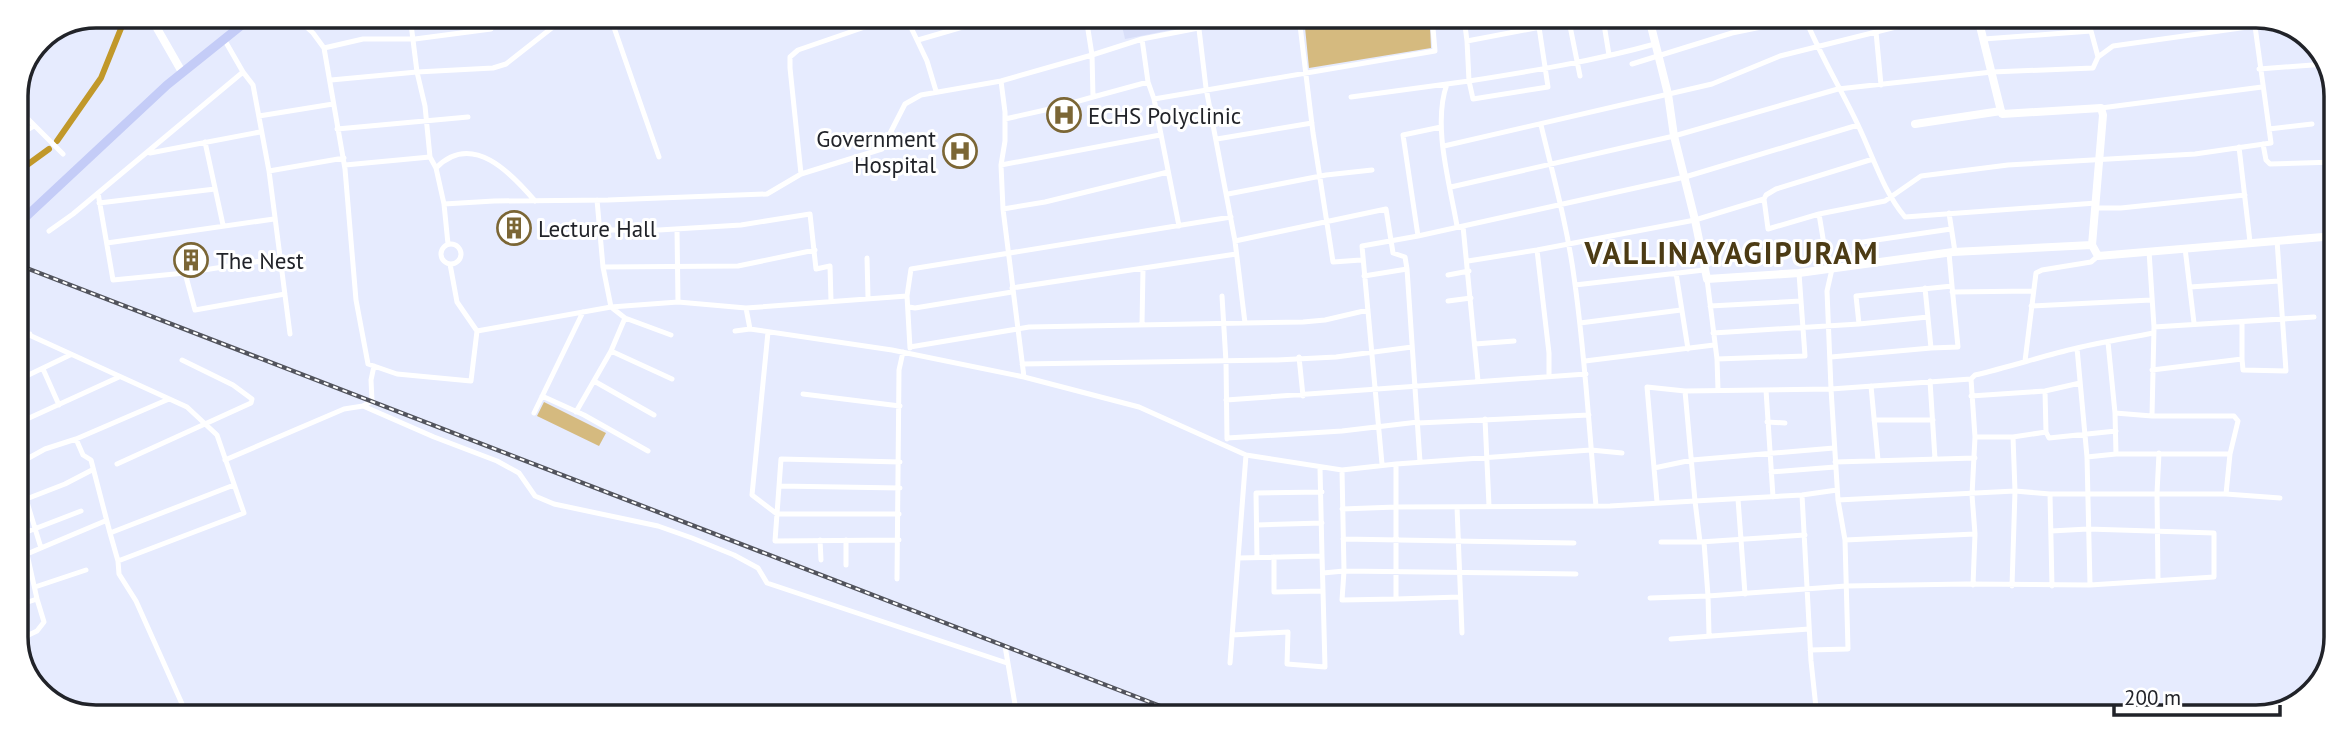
<svg xmlns="http://www.w3.org/2000/svg" width="2352" height="733" font-family="'PT Sans',sans-serif">
  <rect width="100%" height="100%" fill="#e6ebfe"/>
  <path fill="#d9dff9" d="M1120,17h118l-113,22z"/>
  <path fill="#d5ba7f" d="M1304,17h105l3,11 18,-1 1,21 -122,20z
    M544,402l62,31 -7,13 -62,-30z"/>
  <g fill="none" stroke-linecap="round" stroke-linejoin="round">
    <path stroke="#c1982a" stroke-width="6" d="M57,141l44,-63 25,-62
      M16,173l33,-24"/>
    <path stroke="#fff" stroke-width="5" d="M294,16l19,17 11,15 21,121 11,131 12,64 29,10 74,7 6,-50 134,-24 67,-5 68,6 4,21 142,21 132,27 115,30 107,48 96,15 54,-6v43l214,-1 85,-5 5,41 105,-7
      M410,16l7,56 8,34 5,51 6,11 8,36 4,40
      M610,16l49,141
      M906,17l21,44 9,30
      M1299,17l14,116 20,129 28,-2
      M1464,18l3,23
      M1603,18l6,37
      M1805,18c15,37 36,71 53,107 15,31 25,66 47,92l191,-14
      M1569,21l11,55
      M1539,27l9,60 -75,12 -4,-18c63,-10 125,-20 186,-37
      M1199,29l7,59 29,153
      M1876,32l5,53
      M1142,39l6,43
      M1984,39l107,-8 7,26
      M918,40l79,-23
      M324,48l39,-9h52l76,-10
      M1632,64l100,-31 73,-15
      M2259,69l67,-5
      M243,72l10,13 16,86 21,163
      M331,80l86,-8 76,-4 13,-4 61,-48
      M1001,81l4,31v29l-4,24 2,44 21,168
      M1447,84c-15,41 3,100 10,142
      M19,88l4,26 40,40
      M1093,97l55,-15 6,17 281,-48 -3,-34
      M1351,97l118,-16 -2,-40 121,-23
      M1154,99l25,127
      M2101,108l161,-21
      M259,116l74,-12
      M1005,119l49,-11 39,-11 -1,-42 50,-16 113,-22
      M1541,125c12,50 26,100 33,152 11,76 15,152 22,229
      M337,129l131,-12
      M2269,129l43,-5
      M16,136l18,-10
      M1217,139l95,-16
      M205,142l18,83
      M2263,144l3,16 4,4 66,-2
      M1444,146l268,-62 68,-28 152,-38
      M2239,147l11,95
      M150,153l110,-21
      M345,165l85,-8
      M1001,165l159,-30
      M436,168c36,-37 75,5 99,33
      M269,171l75,-13
      M801,174l-11,-106v-11l8,-7 96,-33
      M1451,187l223,-51 164,-47 154,-17 101,-4 5,-11 15,-11 170,-24
      M98,193l15,87 72,-7 95,-15
      M1228,194l98,-19 46,-5
      M1764,199l2,-4 10,-6 97,-30
      M99,203l116,-14
      M444,204l50,-3 114,-1 159,-6 34,-20 81,-25 23,-45 16,-9 80,-14 91,-26 -6,-38
      M2096,208h25l124,-13
      M1003,209l42,-7 123,-30
      M1949,213l6,39
      M1819,214l9,55
      M1463,226l15,155
      M677,229l1,73
      M601,230h58l82,-5 69,-11 6,55 14,-3 1,35
      M49,231l24,-17 170,-142 -19,-33
      M1418,236l267,-59 173,-52
      M107,243l167,-24
      M441 254a10 10 0 1 1 20 0a10 10 0 1 1-20 0Z
      M2185,248l9,75
      M1537,250l12,103v23
      M867,258l1,39
      M1468,261l69,-11 158,-30 69,-21 4,30 51,-15 66,-13 36,-25 87,-11 187,-11 76,-11 -17,-124
      M450,264l7,38 20,29
      M1858,266l-2,-23 95,-14
      M603,267l135,-1 77,-16
      M1832,269l-5,22 4,98 -146,2 10,110 107,-6 35,-5
      M185,273l10,37 90,-16
      M1676,273l12,76
      M1799,273l2,28
      M1448,275l21,-4
      M1364,276l43,-7
      M1707,279l10,80 1,31
      M1575,285l129,-15
      M2190,287l89,-6
      M1012,288l224,-34
      M1952,292l80,-1
      M1222,296l4,66 1,77
      M1448,301l23,-3
      M1710,306l91,-5 4,55 -88,3
      M2031,306l120,-6
      M909,307l6,1 97,-16
      M746,308l161,-12
      M625,318l46,17
      M2242,322v37
      M1245,323l-10,-82 151,-32 7,44 12,4 2,12 13,193
      M1580,323l101,-13
      M1142,324l1,-55
      M1859,324l-3,-28 96,-10 -3,-33
      M2154,327l160,-10
      M16,329l171,78 30,28 27,78 -126,48
      M735,331l15,-2
      M768,332l-16,163 25,19h122
      M1713,333l146,-9 69,-7
      M16,341l14,-7
      M2108,342l7,71
      M1475,344l39,-3
      M910,347l119,-20 274,-5 22,-2 43,-10
      M910,348l-3,-52 4,-27 320,-52
      M1931,348l27,-1 -6,-61
      M2077,348l10,109
      M611,351l61,28
      M1299,357l4,39
      M1831,357l100,-9 -6,-60
      M1585,361l129,-16
      M2025,361l11,-88 6,-3 49,-8 7,-6
      M1022,364l255,-4 59,-3 76,-10
      M43,369l16,36
      M2152,370l90,-11 1,11 43,1 -9,-131
      M16,381l54,-26
      M594,381l60,34
      M1930,381l5,78
      M1871,386l7,74
      M1766,390l7,107
      M803,394l97,12
      M542,396l42,19 64,36
      M1971,396l74,-5 35,-8
      M1226,400l360,-26
      M363,406l71,31 63,24 22,12 16,23 19,8 104,22 34,12 42,17 24,13 9,15 240,80
      M576,412l35,-61 14,-33 -14,-11 -8,-40 -6,-67
      M534,413l49,-101
      M2152,416h82l4,5 -8,33 -4,40
      M1485,419l4,87
      M1874,420h59
      M1767,422l18,1
      M1418,423l171,-8
      M16,424l103,-47
      M2046,432l3,6 67,-7
      M1975,437h38l33,-5 -1,-41
      M1227,438l115,-7 76,-9
      M76,439l7,16 8,5 19,73
      M2116,454h114
      M225,460l119,-51 19,-3 9,-5 -1,-21 3,-14
      M1835,462l140,-4
      M117,464l134,-61 1,-4 -19,-14 -51,-25
      M1382,464l-20,-218 56,-10 -15,-101 38,-8
      M1396,464l195,-14 31,3
      M16,465l29,-16 31,-10 93,-40
      M1654,468l38,-8 142,-12
      M1342,470l2,101 232,3
      M1771,472l64,-5
      M779,486l121,2
      M2050,494l2,92
      M1802,495l9,166 6,56
      M26,499l15,49 -14,6
      M1738,499l7,95
      M1838,500l177,-9 35,3h176l54,4
      M1657,502l-10,-115 38,4
      M16,503l49,-19 27,-14
      M1457,507l5,126
      M1257,525l65,-2
      M16,536l65,-25
      M1343,539l231,4
      M820,540l1,20
      M899,540l-124,1 6,-82 119,3
      M1845,540l130,-6
      M1661,542h39
      M1704,542l4,54 138,-10 120,-2 124,1 124,-8v-44l-126,-4 -37,2
      M41,548l64,-27
      M1274,557v35l49,-1 -1,-35
      M1239,558l83,-2 -2,-88
      M1257,558l-1,-65 66,-1
      M16,559l11,-5 10,45 -21,7
      M846,565v-25
      M1323,573l21,-2 -2,29 54,-1v-92l-54,2
      M897,579l2,-209 4,-18
      M2158,580l-1,-87 2,-40
      M1973,585l2,-51 -3,-39 3,-58 -4,-58 4,-4c35,-8 67,-19 102,-27 25,-6 51,-10 76,-15
      M2090,585l-3,-128 29,-3 -1,-41 37,3 2,-89 -5,-76
      M2012,586l3,-95 -2,-54
      M35,587l51,-17
      M1650,598l58,-2 1,38
      M1396,599l64,-2
      M1232,635l56,-3 -1,32 38,3 -2,-76
      M1671,639l138,-10
      M16,641l21,-10 7,-9 -7,-23
      M1005,646l12,70
      M1810,650l38,-1 -3,-109 -7,-40 -7,-111 140,-10
      M1230,663l16,-208
      M187,715l-51,-114 -17,-27 -1,-13 -8,-28 124,-48"/>
    <path stroke="#fff" stroke-width="8" d="M150,16l32,56
      M1649,18l19,76 6,42 21,84 12,59 92,-6 154,-21 139,-7
      M1978,18l23,93
      M1915,124l86,-13 1,3 99,-6 2,7 -11,130 6,11 237,-20"/>
    <path stroke="#c4ccf7" stroke-width="9" d="M16,226l151,-141 86,-69"/>
    <g stroke="#52545d" stroke-width="4.5">
      <path id="rail" d="M16,264l1170,452"/>
    </g>
    <use href="#rail" stroke="#fff" stroke-width="2" stroke-dasharray="5" stroke-linecap="butt"/>
  </g>
  <defs>
    <g id="hospital-ring" transform="scale(1.75)"><circle r="9.5" fill="#fff" stroke="#7b6635" stroke-width="1.5"/><path d="M-5-5h3v3.5h4V-5h3V5h-3V1.5h-4V5h-3Z" fill="#7b6635"/></g>
    <g id="building-ring" transform="scale(1.75)"><circle r="9.5" fill="#fff" stroke="#7b6635" stroke-width="1.5"/><path d="M-4-6H4V6H1V3H-1V6H-4ZM-2.5-4.3h1.7v1.8h-1.7ZM.8-4.3h1.7v1.8H.8ZM-2.5-1h1.7V.8h-1.7ZM.8-1h1.7V.8H.8Z" fill="#7b6635"/></g>
  </defs>
  <g fill-rule="evenodd">
    <use href="#hospital-ring" x="1064" y="115"/>
    <use href="#hospital-ring" x="960" y="151"/>
    <use href="#building-ring" x="514" y="228"/>
    <use href="#building-ring" x="191" y="260"/>
  </g>
  <g text-anchor="middle" dominant-baseline="central" stroke-width="6" stroke-linejoin="round" paint-order="stroke">
    <g font-size="23" fill="#212329" stroke="#fff" text-anchor="start">
      <text x="1088" y="115">ECHS Polyclinic</text>
      <text x="936" y="138" text-anchor="end">Government<tspan x="936" dy="26">Hospital</tspan></text>
      <text x="538" y="228">Lecture Hall</text>
      <text x="216" y="260">The Nest</text>
    </g>
    <g font-size="30" font-weight="bold" letter-spacing="2" fill="#4c3b14" stroke="#fff">
      <text x="1732" y="252">VALLINAYAGIPURAM</text>
    </g>
  </g>
  <path d="M0 0H2352V733H0ZM96 28H2256A68 68 0 0 1 2324 96V637A68 68 0 0 1 2256 705H96A68 68 0 0 1 28 637V96A68 68 0 0 1 96 28Z" fill="#fff" fill-rule="evenodd"/>
  <path fill="none" stroke="#212329" stroke-width="3.5" d="M96 28H2256A68 68 0 0 1 2324 96V637A68 68 0 0 1 2256 705H96A68 68 0 0 1 28 637V96A68 68 0 0 1 96 28Z"/>
  <path d="M2114 705v10h166v-10" fill="none" stroke="#212329" stroke-width="3.5"/>
  <text x="2124" y="705" font-size="21" fill="#212329" stroke="#ffffff" stroke-width="5" paint-order="stroke">200 m</text>
</svg>
